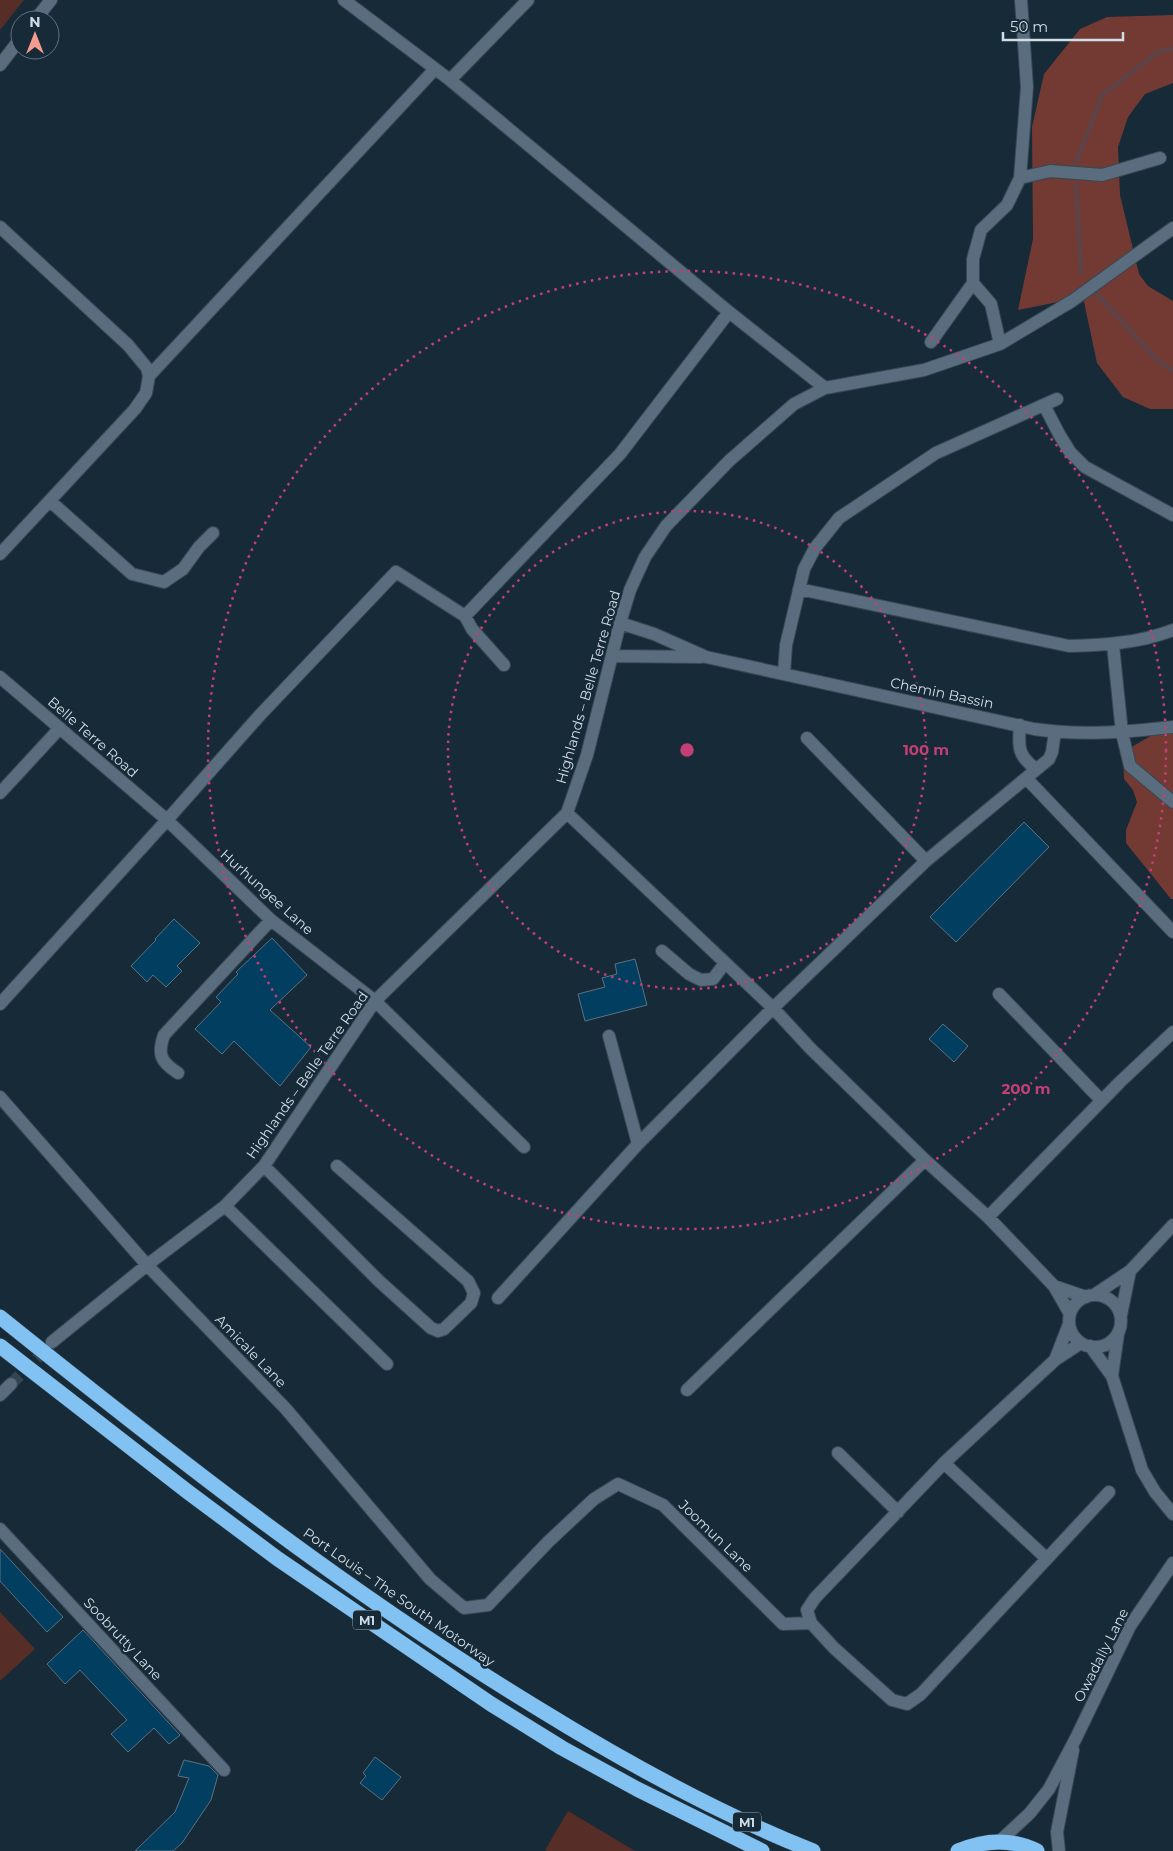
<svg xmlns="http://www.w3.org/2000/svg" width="1173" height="1851" font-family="Montserrat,sans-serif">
  <rect width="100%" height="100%" fill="#172a38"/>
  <path fill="#572d28" d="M0,0h24l-24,30z
    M0,1612l35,37 -35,32z
    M568,1811l67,40h-88l-2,-1z"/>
  <path fill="#733a33" d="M1173,15v68l-28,11 -17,23 -10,30 2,48 19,79 9,12 25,15v108h-23l-27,-12 -26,-34 -14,-66 -65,13 15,-71 -1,-112 12,-53 36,-45 27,-12z
    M1173,723v176h-2l-45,-56v-13l11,-28 -4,-12 -9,-11 -1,-27z"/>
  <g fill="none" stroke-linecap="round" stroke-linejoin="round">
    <path stroke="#5e4245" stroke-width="5" d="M1076,163l26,-68 56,-43 15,-3
      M1076,184l5,89
      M1095,292l65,71 13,7"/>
  </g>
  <path fill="#023e60" stroke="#5d7182" d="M1024,822l25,25 -93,95 -26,-25z
    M174,919l26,24 -23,23 5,5 -16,16 -13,-12 -6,7 -16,-16 25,-26 -1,-1z
    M272,938l35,37 -37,35 41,37 -31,39 -46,-45 -12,13 -27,-25 26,-27 -5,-5 22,-23 -2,-2z
    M635,959l12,46 -62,16 -7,-27 27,-7 -3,-9 15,-4 -2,-10z
    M943,1024l25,22 -14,16 -25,-23z
    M0,1549l63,68 -16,15 -47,-51z
    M83,1630l97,105 -11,9 -15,-16 -26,24 -17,-18 16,-14 -47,-50 -15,14 -18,-20z
    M375,1757l26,20 -19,23 -22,-17 6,-7 -3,-3z
    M184,1760l25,6 9,9 -7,25 -29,43 -9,8h-38l40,-39 14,-34 -11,-2z"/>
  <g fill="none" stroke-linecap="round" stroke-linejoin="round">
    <path stroke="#334552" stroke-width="12" stroke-dasharray="12 6" stroke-linecap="butt" d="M11,1384l39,-39"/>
    <g stroke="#384753" stroke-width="14">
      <path id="minor" d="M344,0l106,80 279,232 96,76
        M35,20l16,-20
        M0,65l20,-26
        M450,80l78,-80
        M1020,178l7,-91 -6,-87
        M0,227l128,118 19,23 2,8 -3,17 -11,16 -135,145
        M931,342l42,-59
        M1000,344l-9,-40 -18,-21v-24l8,-29 26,-25 13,-27 30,-7 52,4 58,-17
        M149,376l286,-307
        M1044,405l15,29 11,18 15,15 88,48
        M50,501l82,73 32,8 19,-13 16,-22 14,-14
        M799,589l270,57c36,-1 70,-3 104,-16
        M465,616l155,-162 109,-142
        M620,623l34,11 52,23 328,72c46,7 93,3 139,-2
        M1113,645l9,88 8,33 43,36
        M612,656l89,1
        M784,674l2,-29 18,-76 11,-21 24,-30 97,-65 121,-54
        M0,677l167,143 104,100 104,81 149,146
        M1020,725c-2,22 -2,31 16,44
        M807,738l119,123
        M1027,779l146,153
        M0,793l60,-65
        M567,813l206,195 37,40 115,112 63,57 66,69 16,28
        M662,951l27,23 12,6 12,-1 12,-16
        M999,994l102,106
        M0,1004l167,-184 93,-105 136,-143 69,44 7,13 32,36
        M609,1036l29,108
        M178,1073c-17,-11 -21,-18 -14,-38l107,-115
        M0,1097l147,168 139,144 144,170 34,29 24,-3 60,-63 46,-43 24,-15 45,21 120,119 28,-1
        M264,1166l115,115 52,47 7,3 6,-2 27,-26 3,-10 -6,-12 -131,-115
        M225,1206l162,158
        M988,1217l132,-135 53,-50
        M1054,1286l32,11
        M1094,1295l36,-24 43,-46
        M1069 1321a26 26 0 1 1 52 0a26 26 0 1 1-52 0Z
        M498,1298l140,-154 135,-136 153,-147 123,-102 3,-7 3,-20
        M1121,1315l9,-44
        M52,1342l95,-77 78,-59 39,-40 111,-165 192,-188 20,-58 33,-132 10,-33 15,-33 21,-31 63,-65 65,-57 31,-16 99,-18 76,-26 72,-43 101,-73
        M1081,1343l-26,17 -111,103 -129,135 -8,12 4,13 23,25 58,52 15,4 14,-10 188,-202
        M1090,1346l22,30 30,94 13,22 18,22
        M1055,1360l14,-36
        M1112,1376l6,-42
        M687,1390l238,-230
        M0,1395l11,-11
        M838,1453l60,59
        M944,1463l102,95
        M0,1529l224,241
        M1000,1841l30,-28 19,-24 27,-51 54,-112 43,-63
        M1059,1851l-2,-19 16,-82"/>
    </g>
    <g stroke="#384753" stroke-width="16">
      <path id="highway" d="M0,1317c173,139 349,277 539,392 86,53 180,105 274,142
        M0,1346l188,146 90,67 213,145 71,44 75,41 125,62
        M958,1851c26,-11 53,-13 79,0"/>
    </g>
    <use href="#minor" stroke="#596d7e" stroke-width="12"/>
    <use href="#highway" stroke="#81c2f2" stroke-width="15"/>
  </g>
  <g fill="none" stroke="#c53f77" stroke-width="2.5" stroke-dasharray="2.5 5">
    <circle cx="687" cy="750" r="239"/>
    <circle cx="687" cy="750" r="479"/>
  </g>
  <g text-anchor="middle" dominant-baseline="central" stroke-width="5" stroke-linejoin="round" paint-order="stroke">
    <g fill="#172a38" stroke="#99a7b2" stroke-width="1">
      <rect x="353" y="1610.5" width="28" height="19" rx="4"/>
      <rect x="733" y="1812.5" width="28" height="19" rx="4"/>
    </g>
    <g font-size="12" font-weight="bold" fill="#d1dde6">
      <text x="367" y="1620">M1</text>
      <text x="747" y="1822">M1</text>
    </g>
    <g font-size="14" fill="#d1dde6" stroke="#172a38">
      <text transform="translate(588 687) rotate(-74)">Highlands – Belle Terre Road</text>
      <text transform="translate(942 693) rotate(12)">Chemin Bassin</text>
      <text transform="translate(93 737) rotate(41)">Belle Terre Road</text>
      <text transform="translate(267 892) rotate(42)">Hurhungee Lane</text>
      <text transform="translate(307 1075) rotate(-55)">Highlands – Belle Terre Road</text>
      <text transform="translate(251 1351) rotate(46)">Amicale Lane</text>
      <text transform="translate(716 1536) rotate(44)">Joomun Lane</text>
      <text transform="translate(399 1597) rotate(35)">Port Louis – The South Motorway</text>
      <text transform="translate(123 1639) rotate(47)">Soobrutty Lane</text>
      <text transform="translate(1101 1655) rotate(-63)">Owadally Lane</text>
    </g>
  </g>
  <circle cx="687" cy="750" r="8" fill="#c53f77" stroke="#172a38" stroke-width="2.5"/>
  <g font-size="15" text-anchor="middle" font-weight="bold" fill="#c53f77" stroke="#172a38" stroke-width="5" stroke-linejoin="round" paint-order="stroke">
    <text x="926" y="755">100 m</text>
    <text x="1026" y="1094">200 m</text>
  </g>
  <g transform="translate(35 35)"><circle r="24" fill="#172a38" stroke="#61727e"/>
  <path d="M0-4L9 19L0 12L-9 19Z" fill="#f59c90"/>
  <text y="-8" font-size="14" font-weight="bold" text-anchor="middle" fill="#d1dde6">N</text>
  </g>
  <path d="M1003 32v8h120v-8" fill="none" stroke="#d1dde6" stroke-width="2.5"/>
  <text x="1010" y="32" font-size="15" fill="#d1dde6" stroke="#172a38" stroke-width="4" paint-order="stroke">50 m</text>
</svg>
